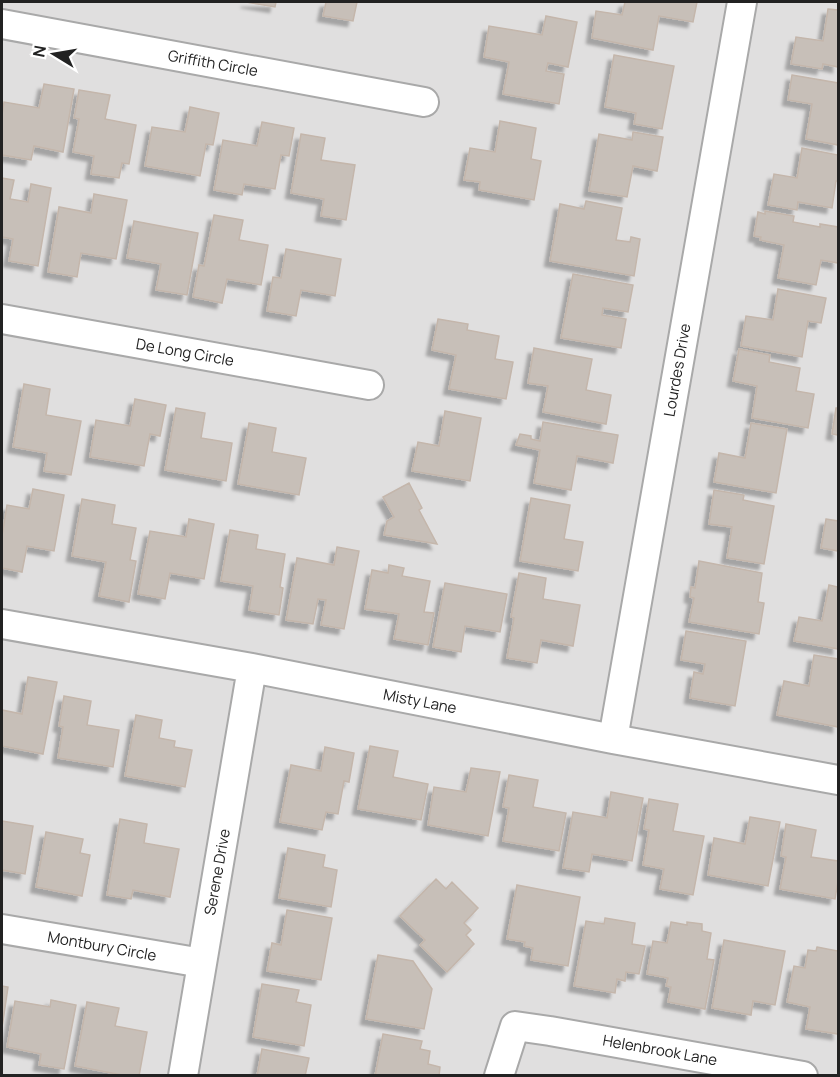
<svg xmlns="http://www.w3.org/2000/svg" width="840" height="1077" font-family="Manrope,sans-serif">
  <defs>
    <filter id="shadow"><feDropShadow dx="-5.5" dy="5.5" stdDeviation="1.5" flood-color="#0004"/></filter>
  </defs>
  <rect width="100%" height="100%" fill="#f2efe9"/>
  <path fill="#e0dfdf" d="M2,2h836v1073h-836z"/>
  <path fill="#c7bfb8" stroke="#c4b6ab" stroke-width="1.5" filter="url(#shadow)" d="M246,2h30l-1,5z
    M326,2h31l-4,19 -30,-5z
    M625,2h72l-4,20 -34,-6 -6,34 -61,-12 4,-27 26,4z
    M828,9l10,1v57l-15,-3 -1,5 -31,-5 5,-27 27,4z
    M546,16l31,6 -9,45 -20,-4 -2,8 18,3 -5,30 -56,-10 6,-32 -25,-5 5,-31 53,9z
    M614,55l60,11 -12,63 -28,-5 2,-11 -31,-6z
    M792,75l46,8v62l-32,-6 6,-35 -24,-4z
    M44,84l30,5 -11,63 -29,-6 -3,14 -29,-5v-40l2,-13 35,6z
    M79,90l31,5 -5,24 31,6 -7,39 -7,-1 -3,15 -28,-4 3,-18 -21,-4 6,-33 -5,-1z
    M190,107l29,6 -6,32 -7,-1 -6,32 -55,-10 7,-39 33,5z
    M500,121l36,7 -5,31 10,2 -7,39 -55,-10 1,-8 -16,-2 6,-32 25,4z
    M262,122l32,6 -5,28 -8,-1 -6,34 -31,-5 -2,11 -28,-5 9,-50 34,6z
    M633,132l30,5 -6,34 -24,-5 -6,31 -38,-6 10,-57 33,6z
    M301,134l24,4 -4,22 34,5 -9,55 -25,-4 3,-17 -33,-6z
    M802,148l36,7v26h-2l-4,27 -34,-6 -1,8 -29,-5 6,-31 23,4z
    M2,178l12,2 -4,19 18,3 3,-18 20,4 -13,78 -29,-5 4,-22 -11,-2z
    M94,194l33,6 -11,59 -35,-6 -4,24 -29,-5 11,-65 32,6z
    M586,201l36,7 -6,32 14,2 1,-5 9,2 -6,37 -84,-15 10,-57 24,5z
    M765,211l29,5 -1,6 27,5v-3l18,3v36l-17,-3 -5,25 -38,-7 6,-33 -24,-5 1,-3 -7,-1 4,-24 7,2z
    M214,215l29,5 -4,20 29,5 -7,40 -34,-6 -5,24 -29,-6 6,-32 5,1z
    M134,221l64,12 -11,62 -31,-5 5,-26 -34,-6z
    M286,249l55,10 -6,37 -34,-6 -5,26 -29,-5 6,-34 8,1z
    M573,274l60,11 -5,27 -25,-4 -1,7 24,4 -5,29 -60,-10z
    M778,289l48,9 -5,25 -13,-2 -6,36 -61,-11 5,-30 27,4z
    M438,319l30,5 -1,6 32,6 -4,23 18,3 -7,37 -57,-10 7,-34 -24,-5z
    M534,348l58,11 -6,31 25,5 -5,29 -63,-12 5,-26 -20,-3z
    M739,349l31,6 -1,7 31,6 -4,23 18,3 -6,34 -56,-10 5,-32 -24,-5z
    M24,384l26,5 -4,26 35,6 -10,54 -27,-4 3,-18 -34,-6z
    M135,399l31,6 -6,31 -10,-2 -6,32 -54,-9 6,-37 34,6z
    M176,408l29,5 -4,25 31,5 -6,38 -61,-11z
    M836,408h2v27l-6,-1z
    M445,411l36,7 -11,63 -58,-10 6,-29 21,4z
    M543,422l75,13 -5,28 -36,-7 -6,34 -37,-7 6,-33 -24,-5 4,-11 11,2v3l9,2z
    M249,423l27,5 -4,24 34,6 -7,37 -61,-11z
    M751,423l36,6 -11,64 -62,-11 5,-29 26,5z
    M409,483l13,25 -3,2 18,34 -53,-9 3,-14 7,-4 -11,-20z
    M33,489l31,6 -10,56 -27,-5 -5,26 -20,-4v-32l5,-31 22,4z
    M714,490l30,5 -1,5 31,6 -10,58 -37,-6 5,-31 -23,-3z
    M531,498l39,7 -6,34 19,3 -5,29 -58,-10z
    M82,499l33,6 -3,19 24,4 -6,32 6,1 -7,41 -30,-6 7,-34 -34,-6z
    M189,519l25,5 -10,55 -34,-6 -5,26 -27,-5 12,-63 36,6z
    M826,519l12,2v30l-17,-3z
    M230,530l28,5 -2,14 29,5 -5,33 3,1 -4,27 -30,-5 4,-24 -32,-5z
    M337,547l22,4 -15,78 -23,-4 5,-25 -8,-1 -5,25 -27,-4 11,-62 37,7z
    M699,561l63,12 -4,29 6,1 -5,31 -70,-12 5,-24 -4,-1 1,-10 4,1z
    M389,565l15,3 -2,8 28,5 -6,31 10,1 -6,32 -34,-6 5,-25 -34,-5 7,-39 16,3z
    M519,573l27,5 -3,21 37,6 -7,41 -32,-6 -4,23 -30,-5 7,-40 -3,-1z
    M445,583l62,11 -7,38 -35,-6 -4,26 -28,-5z
    M829,585l9,2v62l-44,-8 5,-24 23,4z
    M686,631l60,10 -11,65 -45,-8 4,-26 9,2 2,-10 -24,-4z
    M814,655l24,4v68l-61,-12 7,-34 25,5z
    M28,677l29,5 -14,72 -41,-8v-36l20,4z
    M64,696l27,5 -4,24 32,5 -6,37 -55,-9 5,-31 -4,-1z
    M136,715l26,5 -3,18 16,3 -1,6 18,3 -7,37 -60,-11z
    M370,746l28,5 -5,26 35,7 -7,36 -63,-11z
    M325,747l29,6 -5,29 -5,-1 -6,33 -12,-2 -4,18 -42,-8 11,-57 30,6z
    M471,768l29,4 -12,64 -60,-11 6,-38 32,5z
    M509,775l29,5 -5,27 33,6 -7,38 -56,-10 6,-33 -6,-1z
    M611,792l32,6 -11,63 -40,-7 -3,18 -26,-4 10,-56 34,6z
    M649,799l29,5 -5,27 31,5 -11,59 -33,-6 4,-20 -21,-4 6,-35 -5,-1z
    M750,817l30,5 -12,64 -60,-11 6,-37 31,6z
    M120,819l27,5 -3,19 35,6 -9,48 -37,-7 -2,9 -24,-4z
    M2,821l31,5 -8,48 -23,-4z
    M786,824l30,6 -5,27 27,4v20l-3,18 -55,-10 6,-32 -5,-1z
    M46,832l37,7 -3,14 10,2 -8,41 -46,-9z
    M288,848l37,7 -2,12 14,3 -6,37 -52,-9z
    M436,879l10,10 6,-7 26,26 -14,15 7,7 -5,5 8,9 -27,28 -27,-27 5,-5 -25,-24z
    M517,885l63,12 -12,69 -37,-6 2,-12 -9,-2 1,-4 -18,-3z
    M287,910l45,8 -11,62 -54,-9 5,-28 9,2z
    M605,918l30,5 -3,21 13,2 -6,28 -13,-2 -1,9 -8,-2 -2,14 -41,-7 12,-65 18,3z
    M671,922l16,3v-3l15,2v7l9,2 -4,26 7,1 -9,49 -37,-7 3,-15 -5,-1 2,-8 -21,-4 6,-33 14,2z
    M724,940l61,11 -10,54 -22,-4 -2,14 -39,-7z
    M817,947l21,4v83l-32,-5 4,-22 -23,-5 7,-36 11,2 3,-18 8,1z
    M378,955l35,6 19,28 -8,40 -58,-10z
    M262,984l37,6 -3,12 15,3 -7,41 -51,-9z
    M2,986l6,1 -6,41z
    M51,1000l25,5 -12,64 -25,-4 2,-11 -34,-7 8,-46 35,6z
    M87,1002l32,6 -4,18 32,6 -8,44h-12l-52,-10z
    M383,1034l39,7 -2,8 10,2 -2,13 12,3 -1,9h-64z
    M262,1049l47,9 -4,18h-48z"/>
  <g fill="none" stroke-linecap="round" stroke-linejoin="round">
    <g stroke="#a9a9a9" stroke-width="32">
      <path id="minor" d="M2,24l422,78
        M2,319l367,66
        M2,624l250,44 361,71 225,41
        M613,739l129,-737
        M2,929l200,34
        M183,1076l69,-408
        M499,1076l16,-50 35,5 253,45"/>
    </g>
    <use href="#minor" stroke="#fff" stroke-width="28"/>
  </g>
  <g text-anchor="middle" dominant-baseline="central" stroke-width="4.5" stroke-linejoin="round" paint-order="stroke">
    <g font-size="15" fill="#222" stroke="#fff">
      <text transform="translate(213 63) rotate(10)">Griffith Circle</text>
      <text transform="translate(185 352) rotate(10)">De Long Circle</text>
      <text transform="translate(677 370) rotate(-80)">Lourdes Drive</text>
      <text transform="translate(420 701) rotate(11)">Misty Lane</text>
      <text transform="translate(217 872) rotate(-80)">Serene Drive</text>
      <text transform="translate(102 946) rotate(10)">Montbury Circle</text>
      <text transform="translate(660 1050) rotate(10)">Helenbrook Lane</text>
    </g>
  </g>
  <rect width="840" height="1077" fill="none" stroke="#222222" stroke-width="6"/>
  <g transform="translate(54 54) rotate(281)" stroke="#ffffff" stroke-width="4.5" paint-order="stroke">
  <path d="M0-4.5L10 22L0 15L-10 22Z" fill="#222222"/>
  <text y="-9" font-size="16" font-weight="bold" text-anchor="middle" fill="#222222">N</text>
  </g>
</svg>
